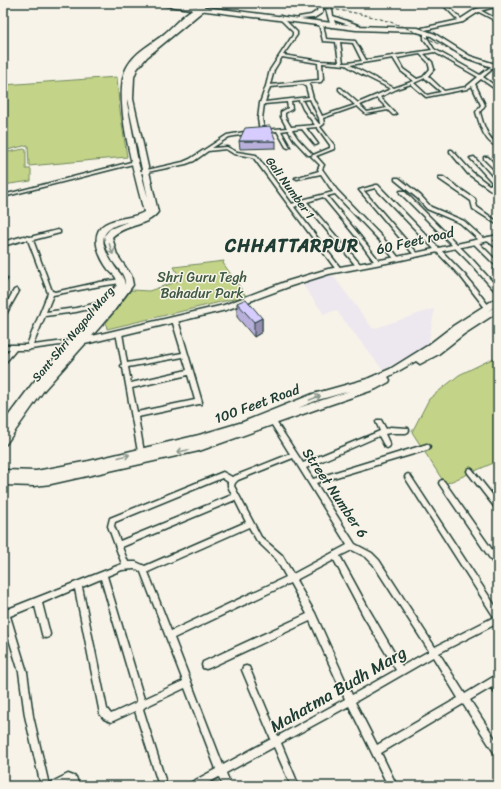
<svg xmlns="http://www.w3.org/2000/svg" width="501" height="789" font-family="Sriracha,sans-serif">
  <rect width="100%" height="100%" fill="#f7f3e8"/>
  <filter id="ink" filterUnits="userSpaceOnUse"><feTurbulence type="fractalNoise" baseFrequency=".025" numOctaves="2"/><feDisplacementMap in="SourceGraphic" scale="8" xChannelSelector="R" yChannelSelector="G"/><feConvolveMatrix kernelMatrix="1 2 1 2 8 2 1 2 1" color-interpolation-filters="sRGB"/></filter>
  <g filter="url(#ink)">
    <path fill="#ede7ef" d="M331,273l42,56 60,-20 1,3 -6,33 -45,25 -47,-60 -12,4 -24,-33z"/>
    <path fill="#c3d488" stroke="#71885e" d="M117,77l2,27 8,53 -98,9 -1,-21 -25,6v-66z
      M24,149l2,1v19h5v12l-28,4v-32z
      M224,261l-1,2 23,33 -139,33 -1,-6 25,-33 18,1 32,-11 -7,-13z
      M498,356v105l-53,23 -33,-52 17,-33 30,-24z"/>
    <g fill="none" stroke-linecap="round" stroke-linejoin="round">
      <g stroke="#1f3d34" stroke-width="3">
        <path id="street" d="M441,3h4l17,17v2h-2z
          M494,5l4,2v2l-5,-2 -1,-1z
          M478,9l20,11v2l-21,-11 -1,-1z
          M279,16h2l16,16v3l-14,20 37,6 19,1 -3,-20 -13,-1 -4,-17 2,-1 2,1 3,15 29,2 11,19 66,-10 -8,-11v-7l2,-1 2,1v7l6,10 46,26 13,-10 3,1 -13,11 15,11v3l-17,-12 -6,5 10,21 -5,7c3,12 7,26 18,32v3c-14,-5 -18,-22 -22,-35l5,-7 -9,-19 -5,3 -41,8 -15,-13 -12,4 -19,9 16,17 -1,1h-2l-5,-5 -22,4 -9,-8 -34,12 1,6 -4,3 14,18v4l-18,7 8,9 -2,4 15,21 46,48 16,20v2h-4l-16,-20 -44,-46 -8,2 33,40 20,26v2h-4l-19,-26 -34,-41 -16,5 54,63v2h-4l-53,-64 -10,4 48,63 -1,1h-4l-84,-114 -19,-3 -8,-5 -18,2 -14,10 -8,3 -48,10 -2,-1 2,-1 45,-10 7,-3 37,-24 23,-4 2,1 -1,1 -22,4 -17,11 15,-1 10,5 19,3 36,49 10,-4 31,-8 -12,-18 -24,5 -2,-1 24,-7 -1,-2 2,-4 -9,-9 19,-8v-3l-13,-18 -11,1 12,16 -2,1h-1l-13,-16 -10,1 6,9 14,15 -2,1h-2l-13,-14 -7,-11 -7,1 9,16 -2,1 -2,-1 -9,-16 -14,1 -3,-1 -2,-12 2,-16 6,-17 4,-16 23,-35v-3l-14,-14zM340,42l13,1 9,18 -15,2h-4zM434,52l44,25 -12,10 -22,4 -16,-15 6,-7 -2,-7 -8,-8zM420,54l8,8 2,7 -7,8 -6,2 -14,-10 -6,-11zM282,57l36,6 1,17 -49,5 4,-15zM393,58l8,13 13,10 -20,7 -44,-23zM322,63l24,2 11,7 34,17 -33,14 -17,-15h-2v2l16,15 -33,11 -9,-18 -3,-11 -2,-4 13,-1 2,-3zM425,78l16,14 -14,3 -13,-12zM304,84l2,3 3,10 -44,5 5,-15zM377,98l10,10 -20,4 -7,-7zM310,99l9,19 1,6h-1l-12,-15 -5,-9zM299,100l4,9 12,16 -24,2 -6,-10v-4l7,-4 -1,-8zM287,102l1,6 -7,4v5l6,11 -23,2 -2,-11 2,-15z
          M450,150h2l20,22 17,13 3,-1 -1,-3 -21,-23 4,-1 21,24 1,4 -4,2 6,5v3l-30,-21 -18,-22z
          M484,157h4l10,11v3h-2l-12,-12z
          M135,161h2v2l-134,34v-2z
          M439,177h4l32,22 2,8 21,15v3l-25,-16 -2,-8 -32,-22z
          M395,178h4l22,18 10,11 33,14 20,18v2h-4l-20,-18 -33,-14 -10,-11 -22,-18z
          M376,185h2l87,90 24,31 1,1 -1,1h-4l-24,-31 -86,-89 -11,3 55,64v1h-4l-56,-66z
          M400,191h4l68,68 26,29v5l-2,-1 -28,-31 -68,-68z
          M58,230l2,1v2l-27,7 19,51 3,1 45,-10 21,-3 3,2 -3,2 -21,3 -47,9 -7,17 30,-4 30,-7 3,2 -3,2 -30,7 -31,4 -12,29 40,-5 2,1 1,1 -1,1 -44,6 -2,1h-13l-11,13h-2v-6l7,-8h-7v-4h24l21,-52 -20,-53h-4l-21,6v-4l21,-6 6,1z
          M488,237l10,7v5l-12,-9v-1z
          M475,240l2,1 21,21v5l-2,-1 -23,-23v-2z
          M3,278h3l1,1 -2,3 -2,1z
          M16,289l3,2 -14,25 -2,1v-7l11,-20z
          M175,318l3,2 24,82 -1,2h-2l-61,13 6,35 -1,2 -2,1 -2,-1 -1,-2 -15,-84 -2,-2 1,-2 -6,-31 3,-2 3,2 5,30 55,-10 -10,-33zM183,357l4,13 -56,13 -3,-16zM188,375l7,25 -58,12 -5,-24z
          M273,419l2,1 28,43 77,-32 -4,-9 1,-2h4l5,9 4,-2 18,1 1,2 -1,2 -2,1h-16l-5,1 5,11 -1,2 -2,1 -2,-1 -6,-11 -73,32 7,11 114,-35 2,1 1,2 -1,2 -2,1 -111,33 39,61 17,9 7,7 56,87 59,-30 -88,-138 -1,-2 1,-2 2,-1 2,1 88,135v13l-59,30 26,41 33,-20v20l-3,-1 -3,-6 -22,13 28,43v12l-3,-1 -32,-50 -82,49 16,33h-9l-39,-80 -68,37 18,43h-8l-17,-39 -48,26 5,13h-8l-4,-9 -17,9h-13l1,-3 26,-14 -31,-81 -40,19 -2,2 24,77h-8l-24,-75 -24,11 -7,-3 -4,-5 -25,-125 -33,14 8,31 -1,3 -3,1 -3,-1 -1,-3 -7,-28 -25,10 17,56 6,44 16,69 1,-2 18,-9 8,3 3,9h-8l-1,-3h-2l-6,3h-21l-16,-70 -6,-44 -16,-53v-8l119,-47 -14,-38 2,-8 113,-46 9,5 58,-23 -20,-32 1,-2zM293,458l54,87 -54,29 -11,-19 -21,-18 -27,-51 1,-3 3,-3zM222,478l6,4v4l4,9 -112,46 -6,-15 1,-4zM235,500l11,22 -101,44 -9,-4h-8l-6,-15zM249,527l8,14 19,18 10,18 -115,54 -23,-59zM352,550l14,7 7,7 56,87 -27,15 -32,-55 -30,-55zM334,560l30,57 32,53 -44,25 -37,-82 -19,-33zM134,569h3l4,3 42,109 -39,18 -37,-123 15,-6zM101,579l36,123 -26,12 -4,-5 -25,-122zM290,583l17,31 -104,48 -1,3 1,3 3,1 3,-1 101,-47 35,78 -67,37 -29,-69 -3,-1 -3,1 -1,3 29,69 -48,26 -49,-127zM433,657l25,41 -81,47 -22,-43z
          M470,468l2,1 26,33v8l-2,-1 -28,-36 -1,-2 1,-2z
          M442,480l2,1 54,77v9l-3,-1 -55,-81 -1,-2 1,-2z"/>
      </g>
      <g stroke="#1f3d34" stroke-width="3">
        <path id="secondary" d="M498,4v2l-18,5 -17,11 -38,8 -3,-2 37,-8 17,-11z
          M202,5l2,1v4l-57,47 -10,12 -3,8 -1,22 25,113c-11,15 -33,12 -46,25l5,18 14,20 2,10 -20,27 -21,24 132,-31 61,-23 43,-13 69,-12 101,-22v4l-101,22 -68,13 -38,12 -65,24 -141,34 -41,46 -38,54 -3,1v-22l30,-40 84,-98c0,-3 0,-5 -1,-7 -1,-3 -6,-6 -8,-9 -9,-12 -19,-35 -3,-45 12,-7 27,-5 39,-12 -8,-33 -32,-113 -18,-143 8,-17 25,-24 38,-35 12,-10 23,-25 38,-29zM127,98v1l21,99 -10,-36 -11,-59zM127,222l-17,7 -6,7c1,8 4,17 8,24 5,9 14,14 13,25 -2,-12 -7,-12 -12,-21 -15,-23 -14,-36 14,-42z
          M498,297v7l-10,7 10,-6v7l-34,22 -27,21 -17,9 -4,-3 -28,16 2,3 -1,2 -13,7 -59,20 -118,42 -148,33 -17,2 -31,-1v-15l33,1 53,-10 110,-26 44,-13 70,-28 54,-15 23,-10 37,-23 26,-20zM350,391l-52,17 20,-8z"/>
      </g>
      <g stroke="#1f3d34" stroke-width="3">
        <path id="primary" d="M320,3h6l6,6 1,7 25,9 -3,2 -21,-7 2,6 -5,1 -5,-18 -2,-2 -2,6 -8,5 -15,1v-2l12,-2 6,-4 1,-5 4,-1z"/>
      </g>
      <g stroke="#1f3d34" stroke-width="3">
        <path id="highway" d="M157,3h17l182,23 62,2 17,6 35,22 28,9v4l-32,-11 -35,-22 -14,-4 -61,-2 -196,-25z"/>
      </g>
      <use href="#street" fill="#f7f3e8" fill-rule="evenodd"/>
      <use href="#secondary" fill="#f7f3e8" fill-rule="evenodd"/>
      <use href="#primary" fill="#f7f3e8" fill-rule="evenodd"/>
      <use href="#highway" fill="#f7f3e8" fill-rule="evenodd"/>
      <path stroke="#1f3d34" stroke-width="1" stroke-dasharray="3.5 2" stroke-linecap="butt" d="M249,3c49,3 100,4 147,21 35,13 66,35 102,47"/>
    </g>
    <path fill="#b8afda" stroke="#1f3d34" d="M239,141h37v7l-36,1z
      M497,260h1v19l-5,-6v-3z
      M237,303l25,15v14l-8,5 -17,-20z"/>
    <path fill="#968fb2" stroke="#1f3d34" d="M262,318v14l-8,5v-15z"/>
    <path fill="#d6ccfe" stroke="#1f3d34" d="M270,126l6,15h-37l6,-13z
      M246,299l16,19 -8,4 -17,-19z"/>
    <defs><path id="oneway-shaft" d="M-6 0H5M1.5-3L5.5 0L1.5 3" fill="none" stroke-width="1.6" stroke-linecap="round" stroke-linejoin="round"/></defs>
    <g stroke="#8b988e">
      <use href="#oneway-shaft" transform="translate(111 249) rotate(71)"/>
      <use href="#oneway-shaft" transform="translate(315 398) rotate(-20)"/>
      <use href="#oneway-shaft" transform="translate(183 451) rotate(168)"/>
      <use href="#oneway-shaft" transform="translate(124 456) rotate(-14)"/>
    </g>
  </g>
  <g text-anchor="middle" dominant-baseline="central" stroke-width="3" stroke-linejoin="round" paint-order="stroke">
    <g font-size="12" fill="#1f3d34" stroke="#f7f3e8">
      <text transform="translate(290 188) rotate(54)">Gali Number 1</text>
      <text transform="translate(73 334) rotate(-50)">Sant Shri Nagpal Marg</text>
    </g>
    <g font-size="14" fill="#1f3d34" stroke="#f7f3e8">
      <text transform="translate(415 241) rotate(-13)">60 Feet road</text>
      <text transform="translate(257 404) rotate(-20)">100 Feet Road</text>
      <text transform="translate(335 493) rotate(56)">Street Number 6</text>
    </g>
    <g font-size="14" fill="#405b45" stroke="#f7f3e8">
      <text x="202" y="277">Shri Guru Tegh<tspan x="202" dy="16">Bahadur Park</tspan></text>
    </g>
    <g font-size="17" fill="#1f3d34" stroke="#f7f3e8">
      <text transform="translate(338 689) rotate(-30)">Mahatma Budh Marg</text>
    </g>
    <g font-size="18" font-weight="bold" letter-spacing="1" fill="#1f3d34" stroke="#f7f3e8">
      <text x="292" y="246">CHHATTARPUR</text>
    </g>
  </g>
  <rect width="501" height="789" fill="none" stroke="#f7f3e8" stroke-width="16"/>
  <rect x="8" y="8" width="485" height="773" fill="none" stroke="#1f3d34" stroke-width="1.5" filter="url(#ink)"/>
</svg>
